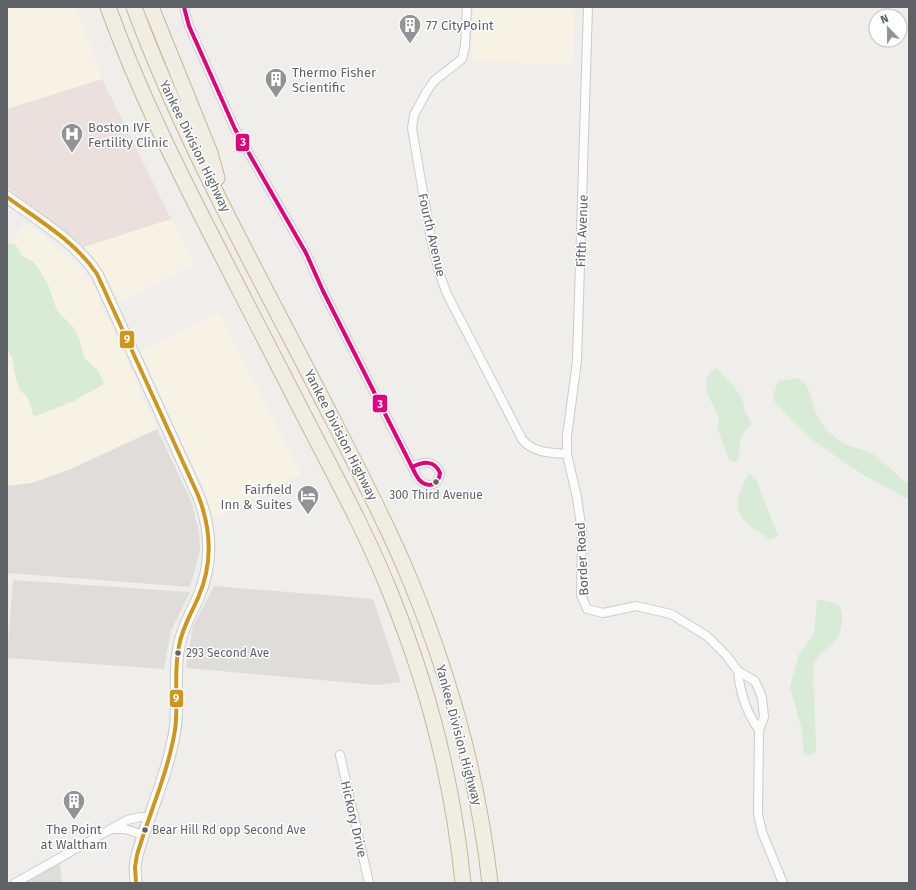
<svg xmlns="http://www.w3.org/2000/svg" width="916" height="890" font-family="'Fira Sans',sans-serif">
  <rect width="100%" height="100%" fill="#efeeea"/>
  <path fill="#f7f3e4" d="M7,7h69l26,72 -95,30z
    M474,7h101l-3,58 -101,-4z
    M171,219l23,45 -75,38 -17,-34 -18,-21z
    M26,223l53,41 13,19 65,146 -84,39 -41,15 -25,3v-237z
    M219,313l82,161 -88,45 -5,-21 -67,-146z"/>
  <path fill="#dfddda" d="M157,429l35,74 7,29 1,19 -10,36 -183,-14v-87l25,-3 41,-15z
    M13,580l177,12 -19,39 -7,38 -157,-11z
    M214,586l159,13 28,83 -24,3 -191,-17 7,-42z
    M60,863l2,20h-37z"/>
  <path fill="#eae0de" d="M102,79l69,140 -87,28 -77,-59v-79z"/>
  <path fill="#d8ebd6" d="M7,244h7l5,5 2,6 12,7 6,7 10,18 8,24 17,17 7,16 3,14 14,12 6,14 -30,17 -38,15 -3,-1 -5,-17 -8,-8 -4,-10 -4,-23 -5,-7z
    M716,368l17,17 9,13 3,13 7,13c-17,14 -9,21 -15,38l-8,-2 -12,-33 2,-11c-8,-14 -23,-36 -3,-48z
    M798,378c14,7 13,26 20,40 6,11 18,21 29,27 8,3 17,4 24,8 14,9 24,22 38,31v16l-47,-26 -48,-33 -38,-37 -3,-7 5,-16z
    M750,474l6,5 22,57 -8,4c-18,-15 -41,-21 -29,-50 2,-6 4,-13 9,-16z
    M817,600c5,0 16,2 21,5 7,6 4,28 -2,35 -10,12 -21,13 -23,30l3,76 -1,7 -7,3 -4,-2 -2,-24 -12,-43 9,-33 15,-20z"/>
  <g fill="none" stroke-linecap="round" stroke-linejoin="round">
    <g stroke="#cbcccc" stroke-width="10">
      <path id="street" d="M184,7l5,19 46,103 71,124 17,38 93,184c7,13 22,14 24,-2 -6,-14 -17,-11 -28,-6
        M467,7l-2,39 -3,13 -28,22 -7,10 -13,24 -2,13 19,111 9,36 7,19 75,145c10,14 29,14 45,15
        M588,7l-11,354 -10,75v18l10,44 5,33 -1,64 6,14 16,4 33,-7 35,8 36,22 19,19 12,16 17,10 7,16 2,20 -5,13 -1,84 4,18 21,51
        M738,671c2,22 8,41 21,59
        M340,755l29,128
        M113,829h12l19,6
        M15,883l112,-63 13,-3h9"/>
    </g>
    <g stroke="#cacacb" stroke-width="13">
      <path id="secondary" d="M7,197c31,23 68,44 90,77l101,221c13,33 15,69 0,103 -7,16 -16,30 -19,48 -6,27 0,56 -4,84 -7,43 -26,84 -38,125l-2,12 1,16"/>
    </g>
    <g stroke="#c8b996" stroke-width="17">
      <path id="highway" d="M108,7c30,83 69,161 109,239 32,62 64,125 96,187 27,52 55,104 77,159 38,93 63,191 73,291
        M134,7c53,143 130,277 199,413 26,51 53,102 75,155 41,98 70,202 82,308
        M151,7l59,146 7,25"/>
    </g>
    <use href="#street" stroke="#fdfcfc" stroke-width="8"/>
    <use href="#secondary" stroke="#fdfcfc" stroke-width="11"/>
    <use href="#highway" stroke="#f0ede3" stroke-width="15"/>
    <g stroke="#fff" stroke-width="7">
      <path id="bus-1" d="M7,197c31,23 68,44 90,77l101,221c13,33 15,69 0,103 -7,16 -16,30 -19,48 -6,27 0,56 -4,84 -7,43 -26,84 -38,125l-2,12 1,16"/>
    </g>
    <g stroke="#fff" stroke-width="7">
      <path id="bus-2" d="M184,7l5,19 46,103 71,124 17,38 93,184c7,13 22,14 24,-2 -6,-14 -17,-11 -28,-6"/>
    </g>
    <use href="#bus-1" stroke="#d1951a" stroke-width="4"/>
    <use href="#bus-2" stroke="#e5007d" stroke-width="4"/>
  </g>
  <defs>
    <g id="building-pin" transform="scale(1.15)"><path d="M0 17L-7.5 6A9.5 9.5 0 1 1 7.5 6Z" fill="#919496" stroke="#fff"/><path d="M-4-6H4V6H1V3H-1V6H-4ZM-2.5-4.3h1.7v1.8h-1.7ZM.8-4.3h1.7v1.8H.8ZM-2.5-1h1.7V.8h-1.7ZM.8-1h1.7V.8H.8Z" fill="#fff"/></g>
    <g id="hospital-pin" transform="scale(1.15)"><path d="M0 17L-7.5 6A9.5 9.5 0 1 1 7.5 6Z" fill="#919496" stroke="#fff"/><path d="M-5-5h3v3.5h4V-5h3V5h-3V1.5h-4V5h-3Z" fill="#fff"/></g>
    <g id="hotel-pin" transform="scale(1.15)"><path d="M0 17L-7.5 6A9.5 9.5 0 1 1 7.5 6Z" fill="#919496" stroke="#fff"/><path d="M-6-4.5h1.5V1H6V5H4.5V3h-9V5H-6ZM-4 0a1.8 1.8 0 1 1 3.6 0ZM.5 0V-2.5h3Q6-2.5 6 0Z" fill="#fff"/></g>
  </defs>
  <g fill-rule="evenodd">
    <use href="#building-pin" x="410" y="25"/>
    <use href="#building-pin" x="276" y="79"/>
    <use href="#hospital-pin" x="72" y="134"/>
    <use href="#hotel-pin" x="308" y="496"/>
    <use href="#building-pin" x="74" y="801"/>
  </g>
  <g fill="#5f6368" stroke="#fff" stroke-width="1.5">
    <circle cx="436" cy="482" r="3.5"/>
    <circle cx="178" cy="653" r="3.5"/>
    <circle cx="145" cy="830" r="3.5"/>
  </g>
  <g text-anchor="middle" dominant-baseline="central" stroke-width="3" stroke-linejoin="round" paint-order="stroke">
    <g font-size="12" fill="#5f6368" stroke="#fff" text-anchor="start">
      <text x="436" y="495" text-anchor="middle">300 Third Avenue</text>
      <text x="186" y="653">293 Second Ave</text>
      <text x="152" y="830">Bear Hill Rd opp Second Ave</text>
    </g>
    <g font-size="13" fill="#5f6368" stroke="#fff" text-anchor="start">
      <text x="426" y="25">77 CityPoint</text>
      <text x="292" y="72">Thermo Fisher<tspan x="292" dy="15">Scientific</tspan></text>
      <text x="88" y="127">Boston IVF<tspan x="88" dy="15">Fertility Clinic</tspan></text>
      <text x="292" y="489" text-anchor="end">Fairfield<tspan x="292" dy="15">Inn &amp; Suites</tspan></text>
      <text x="74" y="829" text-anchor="middle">The Point<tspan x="74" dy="15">at Waltham</tspan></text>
    </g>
    <g font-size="13" fill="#5f6368" stroke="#fff">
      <text transform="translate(195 146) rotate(64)">Yankee Division Highway</text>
      <text transform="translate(582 231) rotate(-88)">Fifth Avenue</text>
      <text transform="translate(432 235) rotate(77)">Fourth Avenue</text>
      <text transform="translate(341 435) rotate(63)">Yankee Division Highway</text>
      <text transform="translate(582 559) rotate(-93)">Border Road</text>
      <text transform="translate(459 735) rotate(75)">Yankee Division Highway</text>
      <text transform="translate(354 819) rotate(77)">Hickory Drive</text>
    </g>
  </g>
  <g stroke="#fff" stroke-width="1.5">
    <rect x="235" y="133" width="15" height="19" rx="4" fill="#e5007d"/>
    <rect x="119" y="330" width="16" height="19" rx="4" fill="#d1951a"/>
    <rect x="372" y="394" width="16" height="19" rx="4" fill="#e5007d"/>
    <rect x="169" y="689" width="15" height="19" rx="4" fill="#d1951a"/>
  </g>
  <g font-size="11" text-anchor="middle" font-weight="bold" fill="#fff">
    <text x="243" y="146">3</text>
    <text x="127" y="343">9</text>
    <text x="380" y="408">3</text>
    <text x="176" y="702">9</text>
  </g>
  <rect width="916" height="890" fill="none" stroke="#5f6368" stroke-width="16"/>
  <g transform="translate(888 28) rotate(338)"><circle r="19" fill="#ffffff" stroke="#bfc1c3"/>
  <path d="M0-3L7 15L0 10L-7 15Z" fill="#919496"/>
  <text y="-6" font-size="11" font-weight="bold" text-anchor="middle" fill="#5f6368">N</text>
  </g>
</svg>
